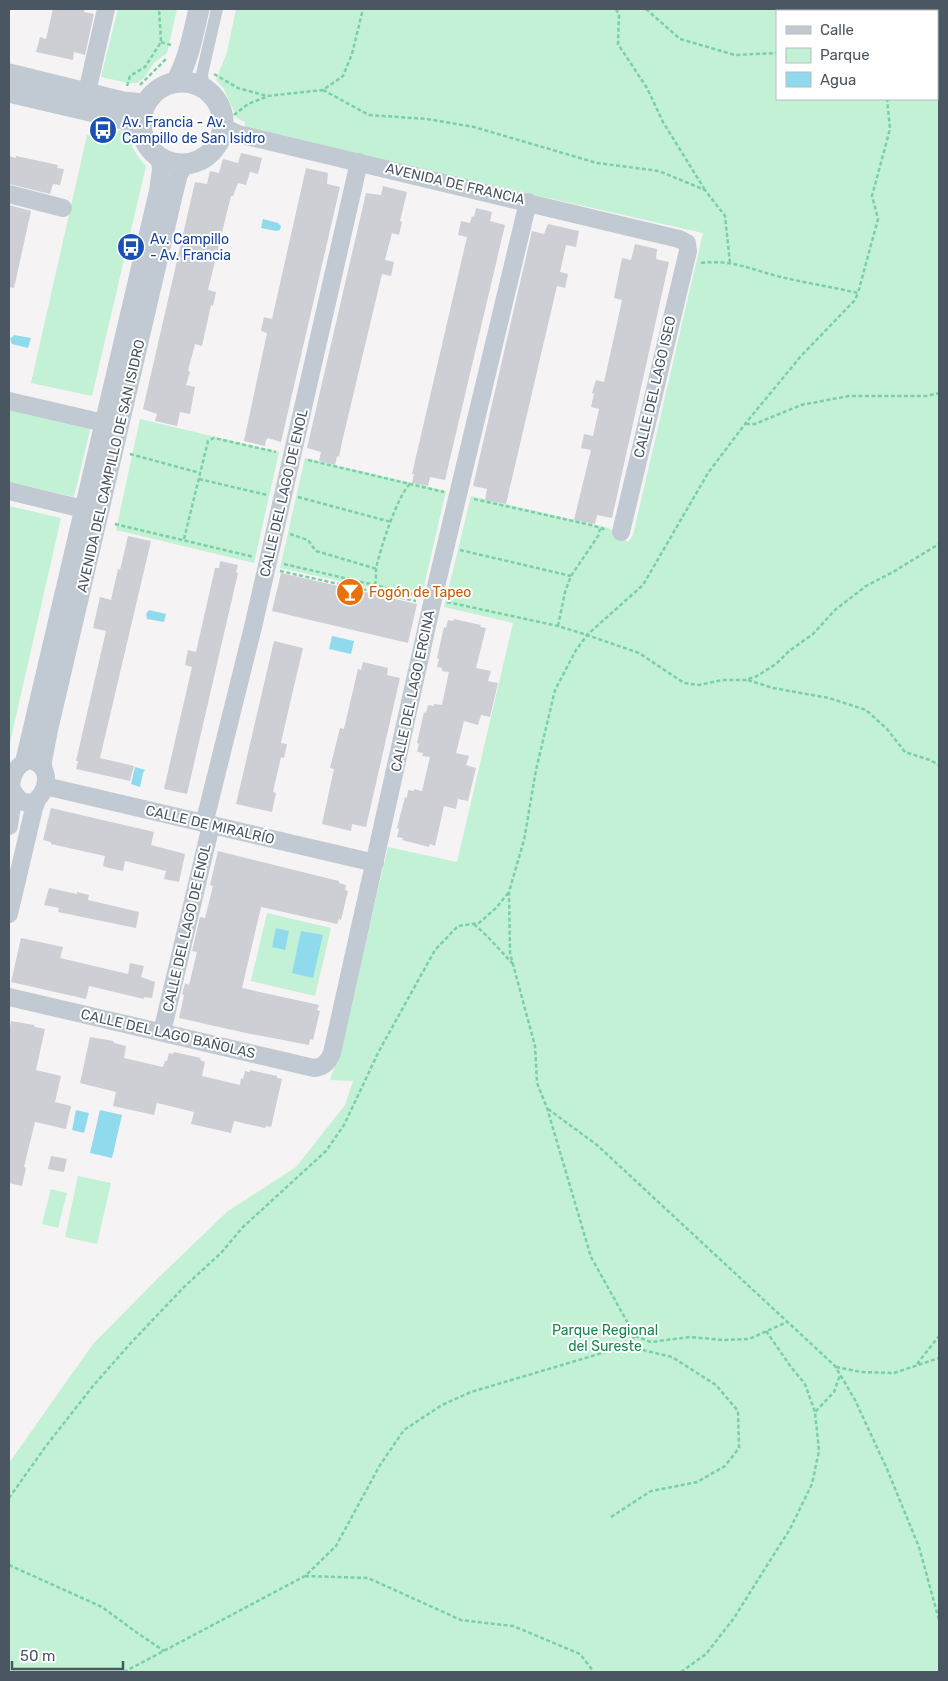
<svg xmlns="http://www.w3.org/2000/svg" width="948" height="1681" font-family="Rubik,sans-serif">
  <rect width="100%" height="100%" fill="#f5f3f3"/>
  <path fill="#c3f1d5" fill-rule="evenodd" d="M118,9h59l-10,44 -13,10 -10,15 -7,5h-9l-27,-6z
    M236,9h703v1663h-930v-209l84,-119 66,-67 69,-66 68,-44 49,-62 8,-24 -23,-1 11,-33 47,-200 69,15 56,-239 -69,-16 27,-111 138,32 19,14 5,-7 70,-302 -429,-97 -29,-9v-5l-8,-4 -13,-29 -8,-9 11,-28zM777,11h160v88h-160z
    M120,130l8,2c3,14 8,24 18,34l-54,230 -61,-13 56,-248 23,2z
    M9,406l82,20 -17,71 -65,-15z
    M140,419l139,33 -25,111 -138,-33z
    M305,458l141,33 -25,108 -141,-31z
    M9,506l52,12 -52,229z
    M267,913l64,15 -16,68 -64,-15z
    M78,1176l33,7 -14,61 -32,-7z
    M51,1189l16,4 -9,35 -16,-4z"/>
  <path fill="#90daee" d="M263,219l15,4 3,3 -1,4 -4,1 -15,-3z
    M14,335l17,3 -3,10 -16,-4 -2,-5z
    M149,610l17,4 -2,8 -17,-3 -1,-5z
    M332,636l22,5 -3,13 -22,-5z
    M135,767l10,3 -2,3 -3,14 -9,-3z
    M276,928l13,3 -4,19 -13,-3z
    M301,931l22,4 -10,43 -21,-5z
    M76,1110l13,3 -5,20 -12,-3z
    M100,1110l22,5 -10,43 -22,-5z"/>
  <path fill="#cdcfd5" d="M53,9h31v3l10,2 -9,41 -11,-3 -1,8 -37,-8 4,-15 6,2z
    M241,153l21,5 -4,16 -8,-2 -4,13 -8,-2 -5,13h-2l-23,94 8,2 -3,14 -2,-1 -9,41 -7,-2 -7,27 2,1 -4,13 9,2 -5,27 -10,-2 -3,14 -22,-5 2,-7 -14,-5 52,-227 12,2 3,-13 9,2 4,-14 15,4z
    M9,156l7,2v-2l42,9 -1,3 7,1 -4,16 -7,-1 -3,10 -41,-10z
    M306,168l22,5 -1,11 13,3 -59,255 -13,-4 -2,2 -1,6 -21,-5 23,-108 -6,-2 3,-14 8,2z
    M383,186l24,6 -7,29 2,1 -3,13 -7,-2 -7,27 9,2 -3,14 -9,-2 -40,168 -3,15 -2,-1 -2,9 -16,-4 2,-9 -14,-4 59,-255 15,2z
    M9,205l22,6 -17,77 -5,-1z
    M476,208l16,4 -2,9 15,4 -60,255 -15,-3 -2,9 -16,-3 2,-9h-2l55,-237 -9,-2 3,-14 9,2 2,-7 2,1z
    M548,224l31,7 -3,16 -10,-2 -6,27 8,2 -3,14 -8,-2 -51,218 -21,-4 2,-11 -14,-3 59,-255 12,3z
    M635,244l22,5 -1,10 13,3 -57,256 -15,-3 -2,9 -21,-4 17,-70 -10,-2 3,-14 9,2 6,-27 -8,-2 3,-13 -2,-1 4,-13 8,2 12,-54 6,-28 -8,-2 8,-40 9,2z
    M128,536l23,5 -51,217 34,8 -4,15 -54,-12 2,-8h-2l30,-130 -13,-3 7,-31 11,3 7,-31 2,1z
    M220,561l18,4 -2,7 2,1 -51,221 -23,-5 28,-122 -7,-2 3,-15 8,2 19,-84h4z
    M281,573l136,31 -9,39 -136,-32z
    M454,619l27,6 -1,2 6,1 -10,40 15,3 -3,10 10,2 -8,34 -9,-2 -3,10 -14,-4 -8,32 13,3 -3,9 10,3 -8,33 -10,-2 -2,10 -12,-3 -9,40 -5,-2 -1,3 -27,-7 1,-2 -6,-1 2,-8 -2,-1 8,-31 2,1 1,-8 6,1v-2l8,2 8,-34 -8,-1 1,-3 -6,-1 2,-8 -2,-1 7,-31 2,1 2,-8 6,1v-2l8,1 7,-33 -7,-1v-3l-5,-1 2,-8 -2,-1 7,-31 2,1 2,-8 5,1z
    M274,641l29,7 -19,81 -3,14 6,1 -3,14 -3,-1 -8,35 3,1 -4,19 -36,-8z
    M363,662l25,6 -1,7 13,3 -34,149 -14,-3 -1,7 -29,-7 12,-55 -4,-1 10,-40 4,1 14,-60 3,1z
    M51,808l103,24 -3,13 34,9 -6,28 -15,-3 2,-8 -41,-10 -2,10 -14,-3 -6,-2 2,-10 -54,-12v-2l-8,-2z
    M218,851l121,30v2l7,2 -1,5 3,1 -7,29 -2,-1 -2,5 -76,-17 -19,81 77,17 -2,5 3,1 -7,29 -3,-1 -1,6 -63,-12 -67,-15 5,-23 -2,-1 3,-11 4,2 8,-33 -5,-1 8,-34 5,1 8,-32 -3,-1z
    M49,888l28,6v-2l12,3 -1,5 51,12 -3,16 -78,-16 1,-4 -15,-3z
    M21,938l42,9 -3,11 68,16 2,-11 14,3 -3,11 14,5 -3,16 -8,-1v2l-55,-13 -3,13 -75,-17z
    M11,1021l23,4 1,2 10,2 -9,41 25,6 -6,26 16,4 -5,23 -31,-7 -11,45 2,1 -4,18 -13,-3v-150z
    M90,1037l23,4 1,2 12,3 -2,12 39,9 2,-6h2l2,-8 4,1 1,-2 27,6 -1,2 5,2 -3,14 38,9 1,-7 2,1 2,-8 5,1v-2l27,6v2l5,1 -11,48 -5,-1 -1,2 -31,-7 -3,12 -40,-9 3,-12 -37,-9 -3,12 -41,-9 3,-14 -36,-9z
    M51,1156l16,3 -3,13 -16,-3z"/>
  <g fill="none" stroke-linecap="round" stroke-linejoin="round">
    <path stroke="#7ad0a6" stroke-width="2.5" stroke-dasharray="4 2.5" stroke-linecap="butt" d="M616,9l3,6 -1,29 29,44 16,34 42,68
      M646,9l34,30 55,16 42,-2
      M937,41h2
      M161,42l10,3
      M214,74l24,14 29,8 56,-6 20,-14 9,-22 11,-45
      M133 122a48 48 0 1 1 96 0a48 48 0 1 1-96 0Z
      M140,85l26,-26
      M127,86l3,-10 15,-9 16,-25 -2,-33
      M323,90l46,25 58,4 47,8 123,36 62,8 46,19 20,26 5,47
      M234,115l14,-11 18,-7
      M701,263c31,-4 51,7 80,14 25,6 51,10 77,16l20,-74 -6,-23 18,-67 -3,-30
      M746,424h9l46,-19 48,-9h78l12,-3
      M130,454l70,19
      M308,460l136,32
      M199,479l68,16
      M298,497l93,25
      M474,499l117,26 16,5
      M115,524l139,33
      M290,534l18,6 8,11 61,18
      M184,539l24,-98 6,-3 62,14
      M460,550l111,26
      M284,564l133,31
      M280,571l136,30
      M375,585c1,-5 1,-11 1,-16 3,-17 22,-75 34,-85
      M447,602l111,24 29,9 52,18 45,30 15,2 23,-5h24l11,-4 19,-12 13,-13 24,-17 22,-24 31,-24 27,-14 46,-28
      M558,626l7,-34 6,-16 27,-40 2,-7
      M748,680l25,8 56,10 37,12 21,19 18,23 25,8 9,5
      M474,924l14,13 25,27
      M548,1109l49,36 238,221 20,34 32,69 32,78 20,73
      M766,1331l25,36 14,17 10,28
      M635,1336l16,6 39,-5 33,3 26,-1 38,-17
      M917,1364l22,-28
      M836,1367l25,5 33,1 45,-15
      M9,1498l37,-52 47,-60 36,-41 55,-58 37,-34 22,-26 83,-76 18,-26 35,-74 56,-101 23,-24 21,-3 17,-15 13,-16
      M611,1517l40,-26 46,-9 28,-16 14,-18 -1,-37 -22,-26 -44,-28 -46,-11
      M9,1565l93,42 34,25 28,19
      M305,1576l63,2 93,42 52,6 67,28 14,18
      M124,1672l181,-96 31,-30 44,-81 24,-35 38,-25 29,-13 155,-46 9,-10 -44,-79 -44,-149 -10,-25 -2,-37 -25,-93 -1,-61 15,-52 12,-70 19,-80 21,-40 11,-15 56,-50 65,-112 37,-49 56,-68 54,-56 3,-7
      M681,1672l25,-18 28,-36 56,-89 22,-45 7,-33 -4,-39 19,-20 6,-17"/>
    <path stroke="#c1cad2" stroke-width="12" d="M203,88l-1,-14 15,-65"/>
    <path stroke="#c1cad2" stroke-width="18" d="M87,92l19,-83
      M223,127l15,7 441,105 8,4 1,8 -67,281
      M9,194l54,14
      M9,401l95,22
      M9,491l74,18
      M30,760c37,9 1,71 -19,27 1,-14 6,-23 19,-27z
      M24,762l134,-571 3,-21 -1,-11
      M43,768v-7l6,-31 125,-536 5,-20 6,-9
      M45,786l330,77
      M204,824l49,-197 106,-465
      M9,826l5,-33
      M9,914l25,-106 3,-8
      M9,997l305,71c10,-1 14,-6 18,-15l101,-454 95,-397
      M162,1032l49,-207"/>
    <path stroke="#c1cad2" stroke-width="21" d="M9,74l114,28 21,2
      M141 123a41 41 0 1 1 82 0a41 41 0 1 1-82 0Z
      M176,82c13,-23 17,-48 23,-73
      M9,92l111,26 12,4 8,5"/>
  </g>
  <defs>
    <g id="bus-disc" transform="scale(1.4375)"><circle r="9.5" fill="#1a4fb4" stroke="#fff"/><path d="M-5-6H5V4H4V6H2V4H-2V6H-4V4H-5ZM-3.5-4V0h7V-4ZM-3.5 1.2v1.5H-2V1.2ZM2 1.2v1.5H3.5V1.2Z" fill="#fff"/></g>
    <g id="bar-disc" transform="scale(1.4375)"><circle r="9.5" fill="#e8710a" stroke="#fff"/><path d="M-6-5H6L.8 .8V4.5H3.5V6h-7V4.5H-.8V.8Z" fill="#fff"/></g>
  </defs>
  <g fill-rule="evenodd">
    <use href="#bus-disc" x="103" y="130"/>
    <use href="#bus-disc" x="131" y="247"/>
    <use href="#bar-disc" x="350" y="592"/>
  </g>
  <g text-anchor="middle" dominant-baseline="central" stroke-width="4" stroke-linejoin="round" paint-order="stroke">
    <g font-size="14" fill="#164399" stroke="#fff" text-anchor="start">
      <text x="122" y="122">Av. Francia - Av.<tspan x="122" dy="16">Campillo de San Isidro</tspan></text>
      <text x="150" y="239">Av. Campillo<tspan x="150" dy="16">- Av. Francia</tspan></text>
    </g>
    <g font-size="14" fill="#4a5661" stroke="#fff">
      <text transform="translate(455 184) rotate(13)">AVENIDA DE FRANCIA</text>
      <text transform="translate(655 387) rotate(-77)">CALLE DEL LAGO ISEO</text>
      <text transform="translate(111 466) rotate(-77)">AVENIDA DEL CAMPILLO DE SAN ISIDRO</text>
      <text transform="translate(284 493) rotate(-77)">CALLE DEL LAGO DE ENOL</text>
      <text transform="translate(413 691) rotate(-78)">CALLE DEL LAGO ERCINA</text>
      <text transform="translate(210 825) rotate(13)">CALLE DE MIRALRÍO</text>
      <text transform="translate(187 928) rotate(-77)">CALLE DEL LAGO DE ENOL</text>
      <text transform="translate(168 1034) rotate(13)">CALLE DEL LAGO BAÑOLAS</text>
    </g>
    <g font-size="14" fill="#c56008" stroke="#fff" text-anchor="start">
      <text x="369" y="592">Fogón de Tapeo</text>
    </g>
    <g font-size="14" fill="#17864f" stroke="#fff">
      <text x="605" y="1330">Parque Regional<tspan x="605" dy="16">del Sureste</tspan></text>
    </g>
  </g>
  <rect width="948" height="1681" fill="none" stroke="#4a5661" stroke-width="20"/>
  <rect x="776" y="10" width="162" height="90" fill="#ffffff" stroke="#b7bbc0"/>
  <rect x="786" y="26" width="25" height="8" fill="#c1cad2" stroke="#b7bbc0"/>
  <text x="820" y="35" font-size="15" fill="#4a5661">Calle</text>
  <rect x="786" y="48" width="25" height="15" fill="#c3f1d5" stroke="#b7bbc0"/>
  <text x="820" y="60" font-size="15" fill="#4a5661">Parque</text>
  <rect x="786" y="72" width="25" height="15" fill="#90daee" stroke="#b7bbc0"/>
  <text x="820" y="85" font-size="15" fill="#4a5661">Agua</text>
  <path d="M12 1661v8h111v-8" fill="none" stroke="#4a5661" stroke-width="2.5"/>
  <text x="20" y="1661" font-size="15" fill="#4a5661" stroke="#ffffff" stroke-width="4" paint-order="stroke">50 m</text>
</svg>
